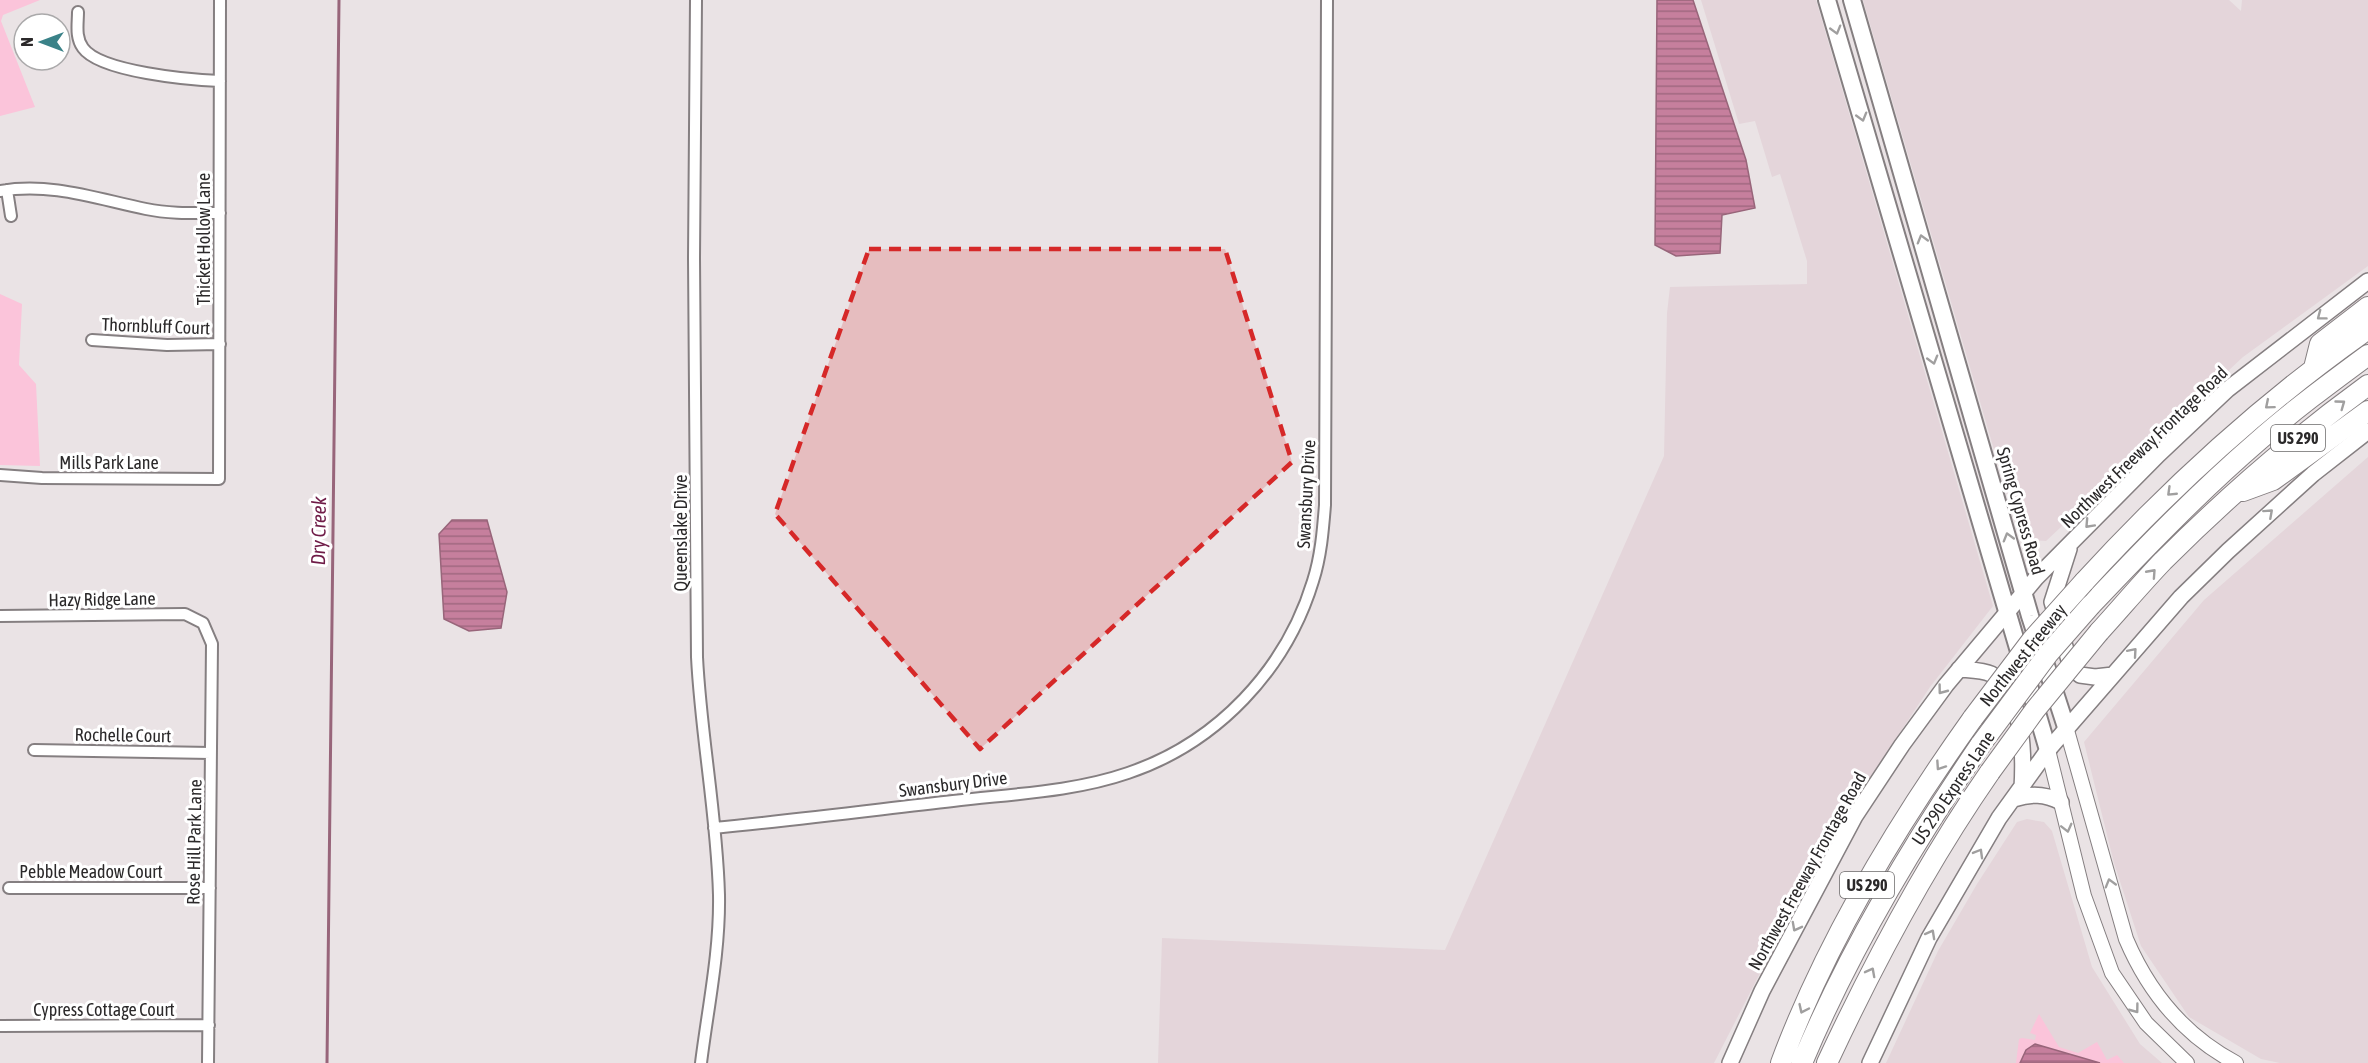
<svg xmlns="http://www.w3.org/2000/svg" width="2368" height="1063" font-family="'Asap Condensed',sans-serif">
  <defs>
    <pattern id="water-rules" width="6" height="5" patternUnits="userSpaceOnUse" patternTransform="scale(1.5)"><rect width="6" height="5" fill="#c67f9d"/><path d="M0 2.5h6" fill="none" stroke="#a16880"/></pattern>
  </defs>
  <rect width="100%" height="100%" fill="#eae3e5"/>
  <path fill="#e4d5da" d="M1701,0h115l177,606 -63,81 -85,129 -66,120 -65,127h-556l4,-125 283,12 219,-494 3,-143 3,-26 137,-3v-23l-27,-87 -8,3 -17,-56 -16,3z
    M1863,0h366l12,11 1,-11h126v266l-125,91 -197,184 -26,-2z
    M2368,457v606h-88l-19,-4 -72,-42 -48,-71 -27,-83 -30,-121 120,-142z
    M2027,819l17,3 8,9 40,136 48,77 22,19h-276l52,-112 39,-67 40,-62z"/>
  <path fill="#fbc4da" d="M0,0h40l-37,15 -2,6 34,86 -35,9z
    M0,294l22,10 -3,61 17,19 4,82 -40,-1z
    M2039,1014l20,33 19,6 19,-11 10,18 10,-5 7,8h-108l3,-24 3,-1 13,2 1,-5 -6,-2z"/>
  <path fill="url(#water-rules)" stroke="#98657a" stroke-width="1.5" d="M1657,0h36l53,160 9,48 -33,7 -2,38 -44,3 -21,-11z
    M452,520h35l20,72 -6,36 -32,3 -25,-12 -5,-85z
    M2035,1044l65,19h-80l6,-13z"/>
  <g fill="none" stroke-linecap="round" stroke-linejoin="round">
    <path stroke="#98657a" stroke-width="3" d="M327,1063l12,-1063"/>
    <g stroke="#857f81" stroke-width="14">
      <path id="minor" d="M696,0l-2,258 3,399c4,80 20,158 22,238 1,56 -11,112 -18,168
        M78,12c0,12 -3,25 5,36 17,24 108,32 137,33
        M7,190l4,26
        M0,191c51,-9 97,8 146,18 24,5 49,4 74,4
        M92,340l75,5 53,-1
        M0,475l42,3 177,1 1,-479
        M0,616l185,-2 18,9 9,21 -4,419
        M34,750l177,3
        M714,828c80,-8 160,-18 239,-27 58,-7 120,-9 175,-28 89,-30 158,-103 185,-192 8,-25 10,-51 12,-76l2,-505
        M9,888h201
        M0,1026l209,-1"/>
    </g>
    <g stroke="#857f81" stroke-width="16">
      <path id="tertiary" d="M2066,727l60,212c23,54 59,97 110,124
        M2048,750l36,146 28,77 34,50 41,40"/>
    </g>
    <g stroke="#857f81" stroke-width="18">
      <path id="secondary" d="M2069,549l-17,53 19,65 9,8 15,2 18,-2
        M1959,669c9,1 24,1 32,5 33,20 33,82 31,114
        M2014,799c17,-6 31,-5 47,3
        M1730,1063l32,-72 93,-175 47,-71 44,-60 90,-107 123,-124 69,-65 140,-108
        M1870,1063l59,-125 70,-120 49,-68 133,-153 47,-46 85,-77 55,-43"/>
    </g>
    <g stroke="#857f81" stroke-width="20">
      <path id="primary" d="M1827,0l221,750
        M1852,0l178,616 36,111"/>
    </g>
    <g stroke="#857f81" stroke-width="22">
      <path id="motorway" d="M2314,368l6,-24 48,-37
        M2243,491l30,-11 95,-69
        M2084,582c86,-94 180,-180 284,-253
        M2091,605c53,-56 107,-112 166,-163 35,-31 73,-59 111,-87
        M2099,632c21,-23 42,-48 64,-71 64,-64 132,-123 205,-176
        M1781,1063c45,-121 117,-240 192,-345
        M1802,1063c47,-113 110,-218 179,-319
        M1827,1063c47,-101 99,-199 163,-291"/>
    </g>
    <use href="#minor" stroke="#fff" stroke-width="10"/>
    <use href="#tertiary" stroke="#fff" stroke-width="14"/>
    <use href="#secondary" stroke="#fff" stroke-width="15"/>
    <use href="#primary" stroke="#fff" stroke-width="16"/>
    <use href="#motorway" stroke="#fff" stroke-width="20"/>
    <g stroke="#857f81" stroke-width="22" stroke-linecap="butt">
      <path id="motorway-bridge" d="M1973,718l59,-78 52,-58
        M1981,744l67,-90 43,-49
        M1990,772l45,-62 64,-78"/>
    </g>
    <use href="#motorway-bridge" stroke="#fff" stroke-width="20"/>
  </g>
  <defs><path id="oneway-chevron" d="M-2-3.5L2.5 0L-2 3.5" fill="none" stroke-width="1.6" stroke-linecap="round" stroke-linejoin="round" transform="scale(1.5)"/></defs>
  <g stroke="#a09f9f">
    <use href="#oneway-chevron" transform="translate(1836 30) rotate(74)"/>
    <use href="#oneway-chevron" transform="translate(1862 117) rotate(74)"/>
    <use href="#oneway-chevron" transform="translate(1922 239) rotate(-106)"/>
    <use href="#oneway-chevron" transform="translate(2321 316) rotate(143)"/>
    <use href="#oneway-chevron" transform="translate(1933 360) rotate(74)"/>
    <use href="#oneway-chevron" transform="translate(2341 404) rotate(-36)"/>
    <use href="#oneway-chevron" transform="translate(2269 405) rotate(140)"/>
    <use href="#oneway-chevron" transform="translate(2171 492) rotate(136)"/>
    <use href="#oneway-chevron" transform="translate(2269 513) rotate(-42)"/>
    <use href="#oneway-chevron" transform="translate(2089 524) rotate(133)"/>
    <use href="#oneway-chevron" transform="translate(2008 537) rotate(-106)"/>
    <use href="#oneway-chevron" transform="translate(2152 573) rotate(-48)"/>
    <use href="#oneway-chevron" transform="translate(2133 652) rotate(-49)"/>
    <use href="#oneway-chevron" transform="translate(1942 690) rotate(127)"/>
    <use href="#oneway-chevron" transform="translate(1940 766) rotate(124)"/>
    <use href="#oneway-chevron" transform="translate(2067 828) rotate(76)"/>
    <use href="#oneway-chevron" transform="translate(1979 853) rotate(-60)"/>
    <use href="#oneway-chevron" transform="translate(2110 883) rotate(-106)"/>
    <use href="#oneway-chevron" transform="translate(1796 927) rotate(118)"/>
    <use href="#oneway-chevron" transform="translate(1931 934) rotate(-61)"/>
    <use href="#oneway-chevron" transform="translate(1871 972) rotate(-62)"/>
    <use href="#oneway-chevron" transform="translate(1803 1009) rotate(115)"/>
    <use href="#oneway-chevron" transform="translate(2135 1009) rotate(53)"/>
  </g>
  <path fill="#d62828" fill-opacity="0.2" stroke="#d62828" stroke-width="4.5" stroke-dasharray="12 8" stroke-linejoin="round" d="M869,249h356l67,213 -312,287 -205,-235z"/>
  <g text-anchor="middle" dominant-baseline="central" stroke-width="6" stroke-linejoin="round" paint-order="stroke">
    <g fill="#fff" stroke="#6b696a" stroke-width="1.5">
      <rect x="2271" y="425" width="54" height="26" rx="4.5"/>
      <rect x="1840" y="872" width="54" height="26" rx="4.5"/>
    </g>
    <g font-size="16" font-weight="bold" fill="#2b292a">
      <text x="2298" y="438">US 290</text>
      <text x="1867" y="885">US 290</text>
    </g>
    <g font-size="18" fill="#2b292a" stroke="#fff">
      <text transform="translate(203 239) rotate(-90)">Thicket Hollow Lane</text>
      <text transform="translate(156 326) rotate(2)">Thornbluff Court</text>
      <text transform="translate(2144 447) rotate(-44)">Northwest Freeway Frontage Road</text>
      <text x="109" y="462">Mills Park Lane</text>
      <text transform="translate(1306 494) rotate(-87)">Swansbury Drive</text>
      <text transform="translate(2021 511) rotate(74)">Spring Cypress Road</text>
      <text transform="translate(680 533) rotate(-90)">Queenslake Drive</text>
      <text transform="translate(102 599) rotate(-1)">Hazy Ridge Lane</text>
      <text transform="translate(2023 655) rotate(-51)">Northwest Freeway</text>
      <text transform="translate(123 735) rotate(1)">Rochelle Court</text>
      <text transform="translate(953 784) rotate(-7)">Swansbury Drive</text>
      <text transform="translate(1953 788) rotate(-56)">US 290 Express Lane</text>
      <text transform="translate(194 842) rotate(-89)">Rose Hill Park Lane</text>
      <text x="91" y="871">Pebble Meadow Court</text>
      <text transform="translate(1807 871) rotate(-61)">Northwest Freeway Frontage Road</text>
      <text x="104" y="1009">Cypress Cottage Court</text>
    </g>
    <g font-size="20" font-style="italic" fill="#6f1b47" stroke="#fff">
      <text transform="translate(318 531) rotate(-89)">Dry Creek</text>
    </g>
  </g>
  <g transform="translate(42 42) rotate(270)"><circle r="28" fill="#ffffff" stroke="#aaa9aa" stroke-width="1.5"/>
  <path d="M0-4.5L10 22L0 15L-10 22Z" fill="#3a8288"/>
  <text y="-9" font-size="16" font-weight="bold" text-anchor="middle" fill="#2b292a">N</text>
  </g>
</svg>
